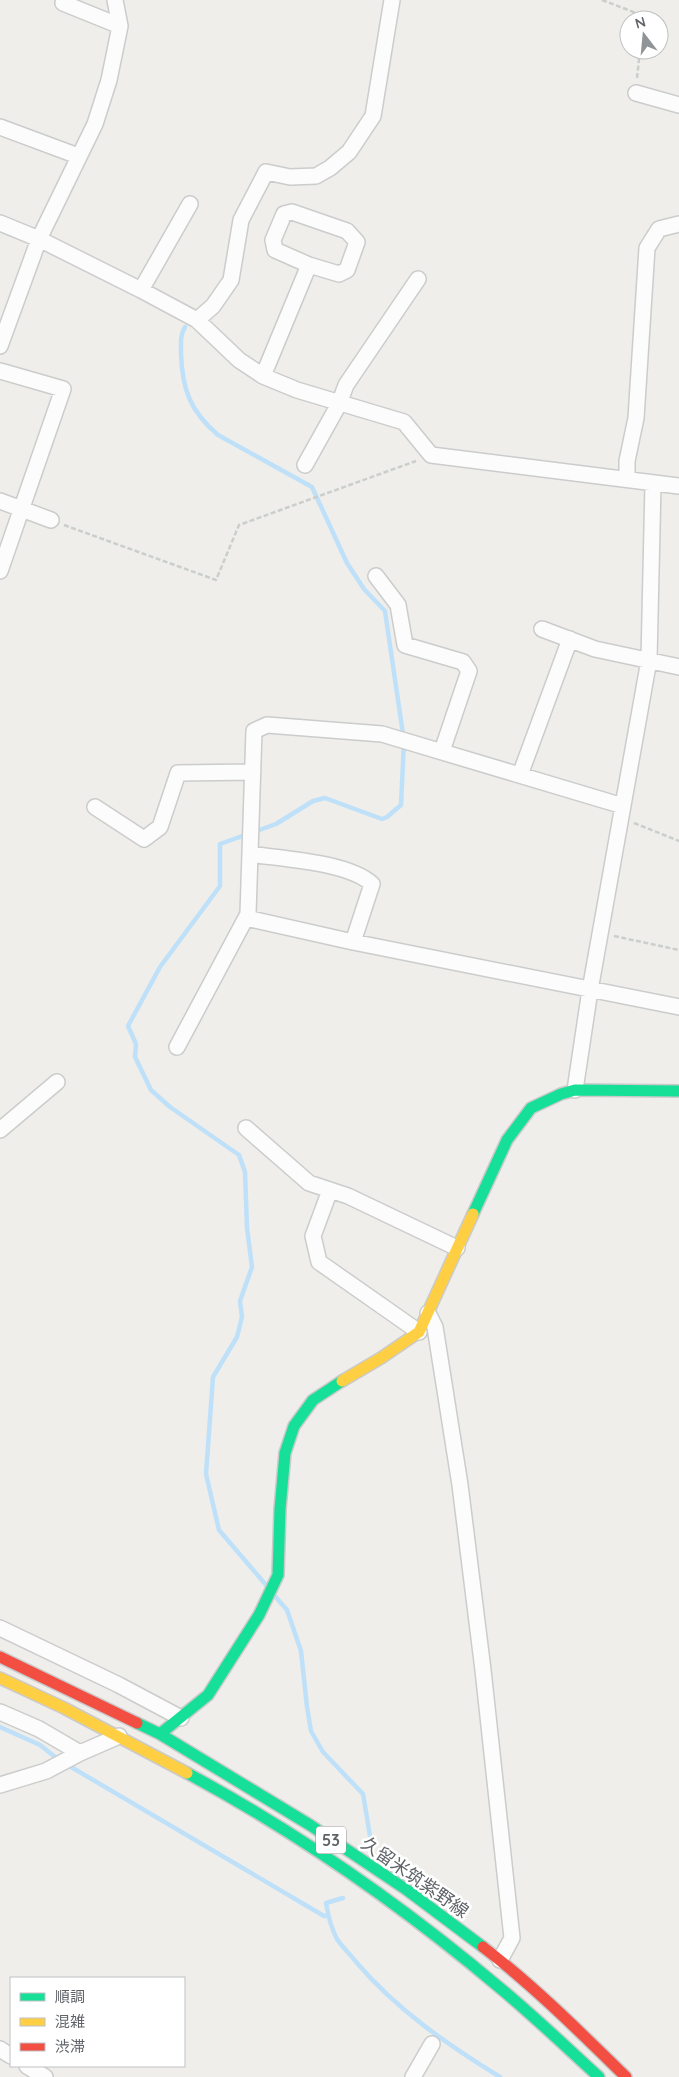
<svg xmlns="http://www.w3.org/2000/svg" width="679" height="2077" font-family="Quicksand,'Noto Sans JP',sans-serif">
  <rect width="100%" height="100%" fill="#efeeea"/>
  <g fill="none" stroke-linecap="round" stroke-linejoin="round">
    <path stroke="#bfe0f9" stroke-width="4.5" d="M185,327c-5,8 -4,16 -4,26 1,36 9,58 37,82l94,52 35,76 17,26 21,22 19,130 -3,64 -14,12 -5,2 -57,-21 -12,3 -37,23 -56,20v42l-60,81 -32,59 8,18 -1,13 16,33 19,17 69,48 6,17 2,56 5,39 -12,34 2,16 -5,20 -24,40 -7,97 13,56 47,55
      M274,1595l13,15 14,41 6,56 4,24 12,21 40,42 8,48
      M0,1727l40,18 19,15
      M66,1764l258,152h4
      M343,1898l-17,5c2,12 5,25 11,36 5,8 14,16 20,24 40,47 91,82 143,114"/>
    <g stroke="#cbcccc" stroke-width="18">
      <path id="street" d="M63,3l57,23
        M636,93l43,12
        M0,127l78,29
        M0,223l39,16 102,51 56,30 42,40 24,16 34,14 107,32 27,33 248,31
        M141,290l49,-86
        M197,320l16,-14 18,-26 10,-60 25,-48 24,5 26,-1 14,-8 19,-16 24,-36 19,-116
        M0,346l39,-107 56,-115 14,-44 11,-54 -5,-26
        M0,371l63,18 -63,182
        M263,376l46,-111 -34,-15 -2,-10 11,-26 8,-2 55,19 10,11 -10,28 -8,4 -30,-9
        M305,465l34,-61 7,-19 72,-106
        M627,479v-18l9,-43 11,-170 12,-19 20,-5
        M0,501l51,19
        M376,576l22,29 7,40 58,17 6,9 -27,80
        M542,629l53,20 84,18
        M520,775l50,-136
        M95,807l49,32 16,-12 18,-54 75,-1
        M250,854c33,5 98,8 122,30l-19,58 326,65
        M246,918l107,24
        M177,1047l71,-133 6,-183 13,-6 115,9 241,72
        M575,1090l15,-100 59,-330 4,-176
        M246,1128l63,55 39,13 109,52
        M0,1130l57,-48
        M330,1190l-17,46 6,26 100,70
        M428,1313l7,14 25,158 23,185 29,268 -12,22
        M0,1628l119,57 62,33
        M0,1712l39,17 41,24
        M0,1785l46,-14 34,-18 39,-17
        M0,2049l11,7
        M27,2066l18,11
        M413,2077l19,-33"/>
    </g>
    <g stroke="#cacacb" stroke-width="14">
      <path id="fast" d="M473,1214l34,-74 24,-32 30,-14 14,-4 104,1
        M137,1723l23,11 150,91 97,65 76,57
        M160,1734l48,-39 51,-80 19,-40 2,-66 5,-56 9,-27 19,-26 29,-19
        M187,1773c111,60 217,134 313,215 34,28 66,59 99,89"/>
    </g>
    <g stroke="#cacacb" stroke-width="14">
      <path id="slow" d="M342,1381l39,-23 38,-26 54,-118
        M0,1678l64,30 123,65"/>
    </g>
    <g stroke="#cacacb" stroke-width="14">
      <path id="jam" d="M0,1657l137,66
        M483,1947c51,39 97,85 143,130"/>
    </g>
    <path stroke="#cacfcc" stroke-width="2.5" stroke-dasharray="5 2.5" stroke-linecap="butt" d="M602,0l42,16v4
      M637,78l3,-28
      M64,525l152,55 23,-55 177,-64
      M634,823l45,18
      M614,936l65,14"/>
    <use href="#street" stroke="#fdfcfc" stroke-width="15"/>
    <use href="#fast" stroke="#16e098" stroke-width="11"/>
    <use href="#slow" stroke="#ffcf43" stroke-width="11"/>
    <use href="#jam" stroke="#f24e42" stroke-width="11"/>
  </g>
  <g text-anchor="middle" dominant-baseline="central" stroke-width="5" stroke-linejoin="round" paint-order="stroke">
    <rect fill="#fff" stroke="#8f9295" stroke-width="1" x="316" y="1826.5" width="30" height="27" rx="4"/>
    <g font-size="16" font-weight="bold" fill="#5f6368">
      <text x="331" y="1840">53</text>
    </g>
    <g font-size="18" fill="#5f6368" stroke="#fff">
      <text transform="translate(415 1877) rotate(35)">久留米筑紫野線</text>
    </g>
  </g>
  <rect x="10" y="1977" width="175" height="90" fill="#ffffff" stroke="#bfc1c3"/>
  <rect x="20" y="1993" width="25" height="8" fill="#16e098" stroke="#bfc1c3"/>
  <text x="55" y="2002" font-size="15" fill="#5f6368">順調</text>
  <rect x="20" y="2018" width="25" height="8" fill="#ffcf43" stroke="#bfc1c3"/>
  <text x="55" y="2027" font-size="15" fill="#5f6368">混雑</text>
  <rect x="20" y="2043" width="25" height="8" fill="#f24e42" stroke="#bfc1c3"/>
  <text x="55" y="2052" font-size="15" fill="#5f6368">渋滞</text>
  <g transform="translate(644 35) rotate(344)"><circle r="24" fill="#ffffff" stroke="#bfc1c3"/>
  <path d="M0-4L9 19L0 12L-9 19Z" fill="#919496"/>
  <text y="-8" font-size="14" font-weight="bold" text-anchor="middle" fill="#5f6368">N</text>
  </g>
</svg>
